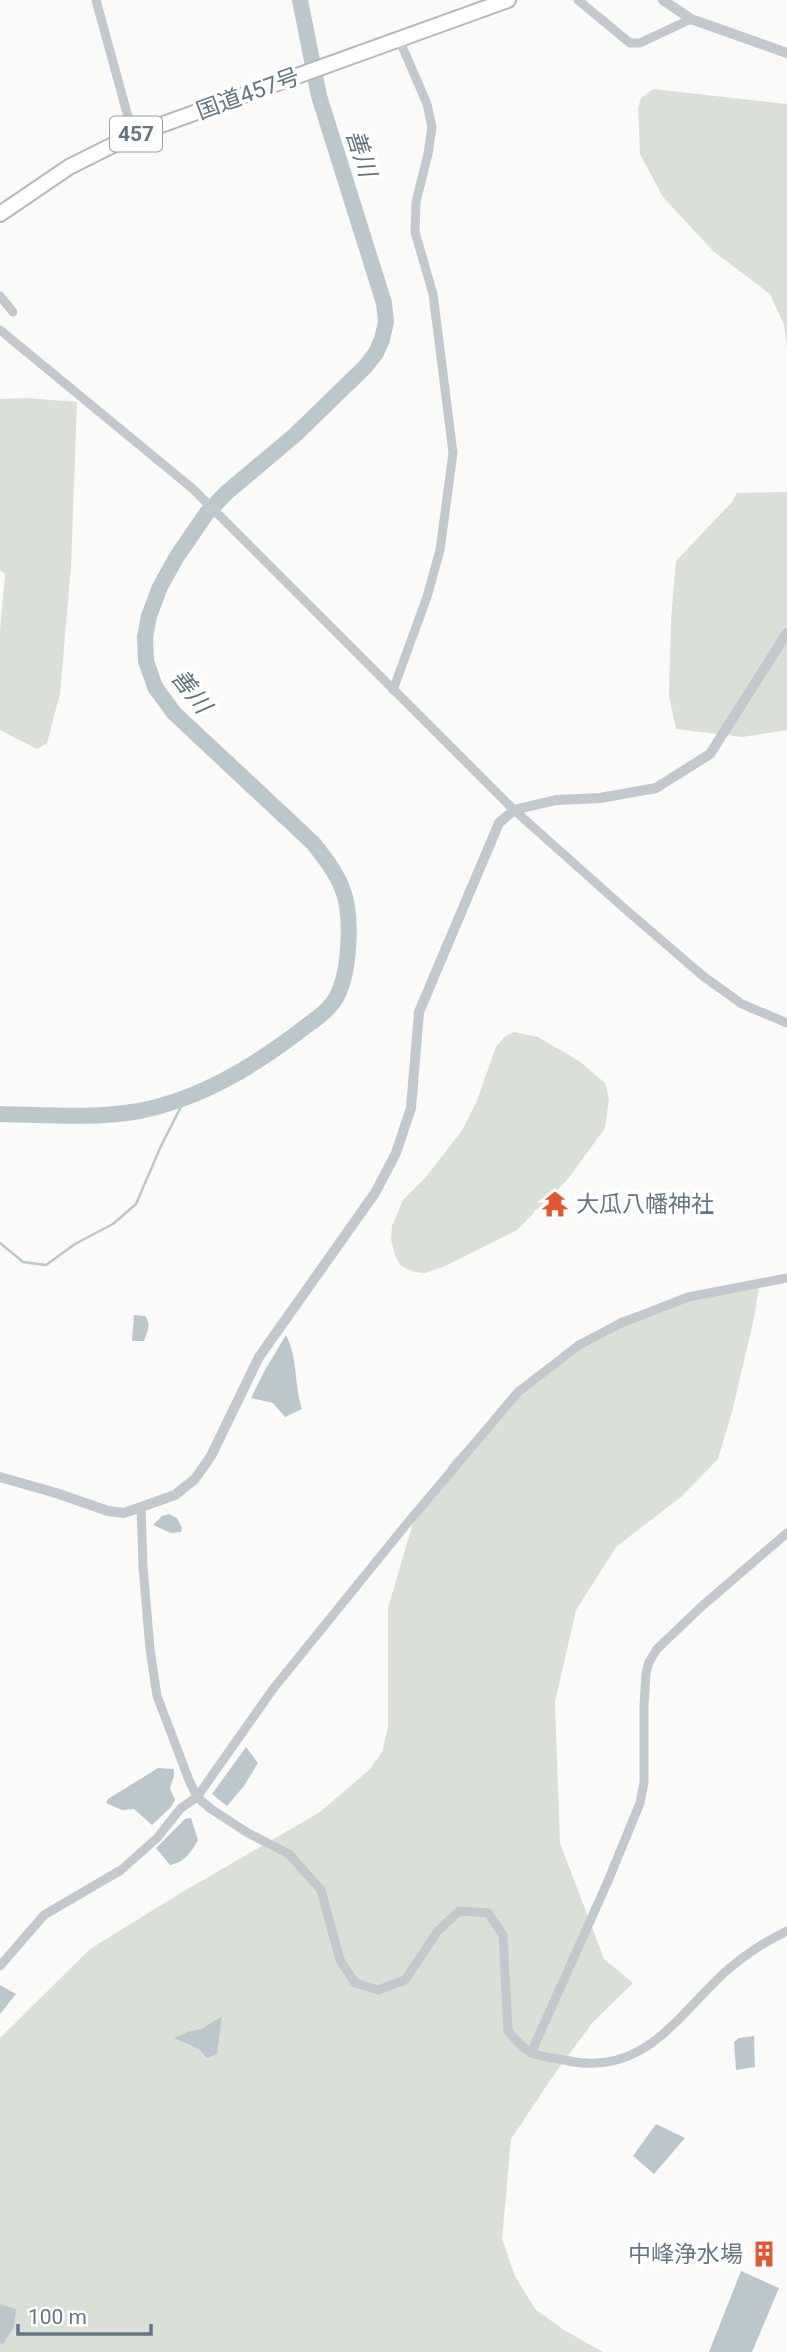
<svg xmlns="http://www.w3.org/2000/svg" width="787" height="2352" font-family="Roboto,'Noto Sans JP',sans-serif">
  <rect width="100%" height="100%" fill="#fafaf8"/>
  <path fill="#dadfd7" d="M653,89l134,15v243l-3,-22 -14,-31 -57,-43 -50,-54 -23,-43 -2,-46 3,-10z
    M26,398l51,4 -6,164 -11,128 -13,49 -10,6 -37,-19v-99l5,-57 -5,-4v-171z
    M787,492v238l-45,7 -66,-8 -7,-33 2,-76 5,-59 56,-59 5,-9z
    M514,1032l24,5 41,24 26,22 4,16 -4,29 -37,51 -51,51 -74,37 -18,6 -11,-1 -13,-6 -7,-13 -3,-14 1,-13 11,-26 23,-23 37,-48 13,-26 20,-56 8,-10z
    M759,1287l-5,31 -22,94 -14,47 -36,37 -66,51 -40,63 -21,92 5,141 44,116 29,24 -40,39 -38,51 -44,66 -9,100 13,37 20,33 29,21 39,22h-603v-314l90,-89 89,-55 141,-82 50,-43 12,-17 6,-25v-119l24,-82 40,-65 86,-88 81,-55 75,-25z"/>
  <path fill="#bbc7cb" d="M134,1315l11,1c7,9 2,16 -1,25h-12z
    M286,1335c12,23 8,49 16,74l-17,8 -12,-14 -22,-5 14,-28z
    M169,1514l8,4 5,10 -1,4 -10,1 -18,-8 9,-9z
    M246,1747l12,16 -14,23 -17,20 -15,-12z
    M158,1768l16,1v7l-4,12 5,12 -4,7 -19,18 -18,-16 -12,1 -16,-7 2,-4z
    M191,1818l7,22c-7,12 -14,23 -28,25l-14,-17 29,-29z
    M0,1985l16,9 -16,20z
    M222,2016l-5,38 -10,4 -8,-9 -25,-11 14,-6 14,-3z
    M754,2036l1,31 -19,3 -2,-28 5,-4z
    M656,2124l29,14 -31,36 -21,-18z
    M741,2271l38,17 -27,64h-43z
    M0,2304l16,5 -2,18 -11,17 -3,-1z"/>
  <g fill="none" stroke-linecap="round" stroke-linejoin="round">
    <path stroke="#bbc7cb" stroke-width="2.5" d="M0,1243l23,19 23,3 29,-21 38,-20 23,-20 25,-58 25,-49"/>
    <path stroke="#bbc7cb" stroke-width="16" d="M0,1114c46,1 94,5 139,-3 62,-12 117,-46 166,-84 11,-8 24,-17 31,-29 14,-25 17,-84 6,-110 -6,-16 -18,-31 -29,-45l-139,-130 -19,-26 -9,-26 -1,-24 4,-21 11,-29 16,-29 30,-44 20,-21 69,-58 70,-68 11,-14 6,-14 4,-17 -2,-19 -65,-207 -19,-96"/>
    <g stroke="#b4b9bd" stroke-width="18">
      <path id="trunk" d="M0,214l69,-47 64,-32 375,-135"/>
    </g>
    <path stroke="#c3c8cc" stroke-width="9" d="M96,0l37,135
      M578,0l52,43h10l51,-24
      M0,296l13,16
      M0,330l193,159 321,321 110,98 79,68 39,28 45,19
      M393,690l34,-93 13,-47 13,-97 -20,-159 -18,-62 1,-30 12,-48 4,-27 -5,-23 -28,-65
      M141,1507l2,60 7,82 7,47 32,84 8,17 14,12 37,24 41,21 32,36 19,70 15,23 23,7 27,-10 32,-48 22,-21 29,2 15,22 5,96c7,7 15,19 24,22 9,4 22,5 32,7 78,18 110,-40 160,-87 19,-17 40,-31 63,-42
      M0,1966l44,-51 77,-45 36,-32 24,-30 16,-11 76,-108 132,-163 113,-134 61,-47 40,-21 69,-27 99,-19
      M531,2053l77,-172 32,-78 4,-21v-77l2,-32 3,-11 8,-13 44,-42 86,-74"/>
    <path stroke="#c3c8cc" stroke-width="10" d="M663,0l28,19 96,34
      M0,1477l56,16 52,18 16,2 51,-18 20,-16 16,-23 48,-99 116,-164 21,-40 15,-45 8,-96 80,-189 15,-13 42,-10 44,-2 56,-10 54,-34 77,-121"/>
    <use href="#trunk" stroke="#fff" stroke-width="14"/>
  </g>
  <defs>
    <g id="temple-bare" transform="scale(2.1)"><path d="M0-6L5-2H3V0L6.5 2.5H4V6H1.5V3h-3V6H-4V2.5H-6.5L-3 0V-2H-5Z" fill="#e4572e" stroke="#fff" stroke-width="2.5" paint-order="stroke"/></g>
    <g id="building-bare" transform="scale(2.1)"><path d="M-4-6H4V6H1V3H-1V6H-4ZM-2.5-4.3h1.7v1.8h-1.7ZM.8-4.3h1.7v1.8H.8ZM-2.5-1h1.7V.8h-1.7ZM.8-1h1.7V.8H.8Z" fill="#e4572e" stroke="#fff" stroke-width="2.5" paint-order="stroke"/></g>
  </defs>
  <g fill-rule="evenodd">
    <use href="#temple-bare" x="555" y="1204"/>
    <use href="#building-bare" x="764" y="2254"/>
  </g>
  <g text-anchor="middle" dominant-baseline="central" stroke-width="7" stroke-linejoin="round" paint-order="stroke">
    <rect fill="#fff" stroke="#939fa8" stroke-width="2" x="110" y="116.5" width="52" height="35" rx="5"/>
    <g font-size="21" font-weight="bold" fill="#657683">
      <text x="136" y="134">457</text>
    </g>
    <g font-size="23" fill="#657683" stroke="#fff">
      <text transform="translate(248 94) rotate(-20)">国道457号</text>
    </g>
    <g font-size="23" fill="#657683" stroke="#fff" text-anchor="start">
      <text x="576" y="1204">大瓜八幡神社</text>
      <text x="743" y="2254" text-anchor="end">中峰浄水場</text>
    </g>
    <g font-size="24" font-style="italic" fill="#60757c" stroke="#fff">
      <text transform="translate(361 153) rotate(72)">善川</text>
      <text transform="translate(191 691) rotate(52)">善川</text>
    </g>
  </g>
  <path d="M18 2324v10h133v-10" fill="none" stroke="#657683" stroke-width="3.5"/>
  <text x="28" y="2324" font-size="21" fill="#657683" stroke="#ffffff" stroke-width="5" paint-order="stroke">100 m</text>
</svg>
